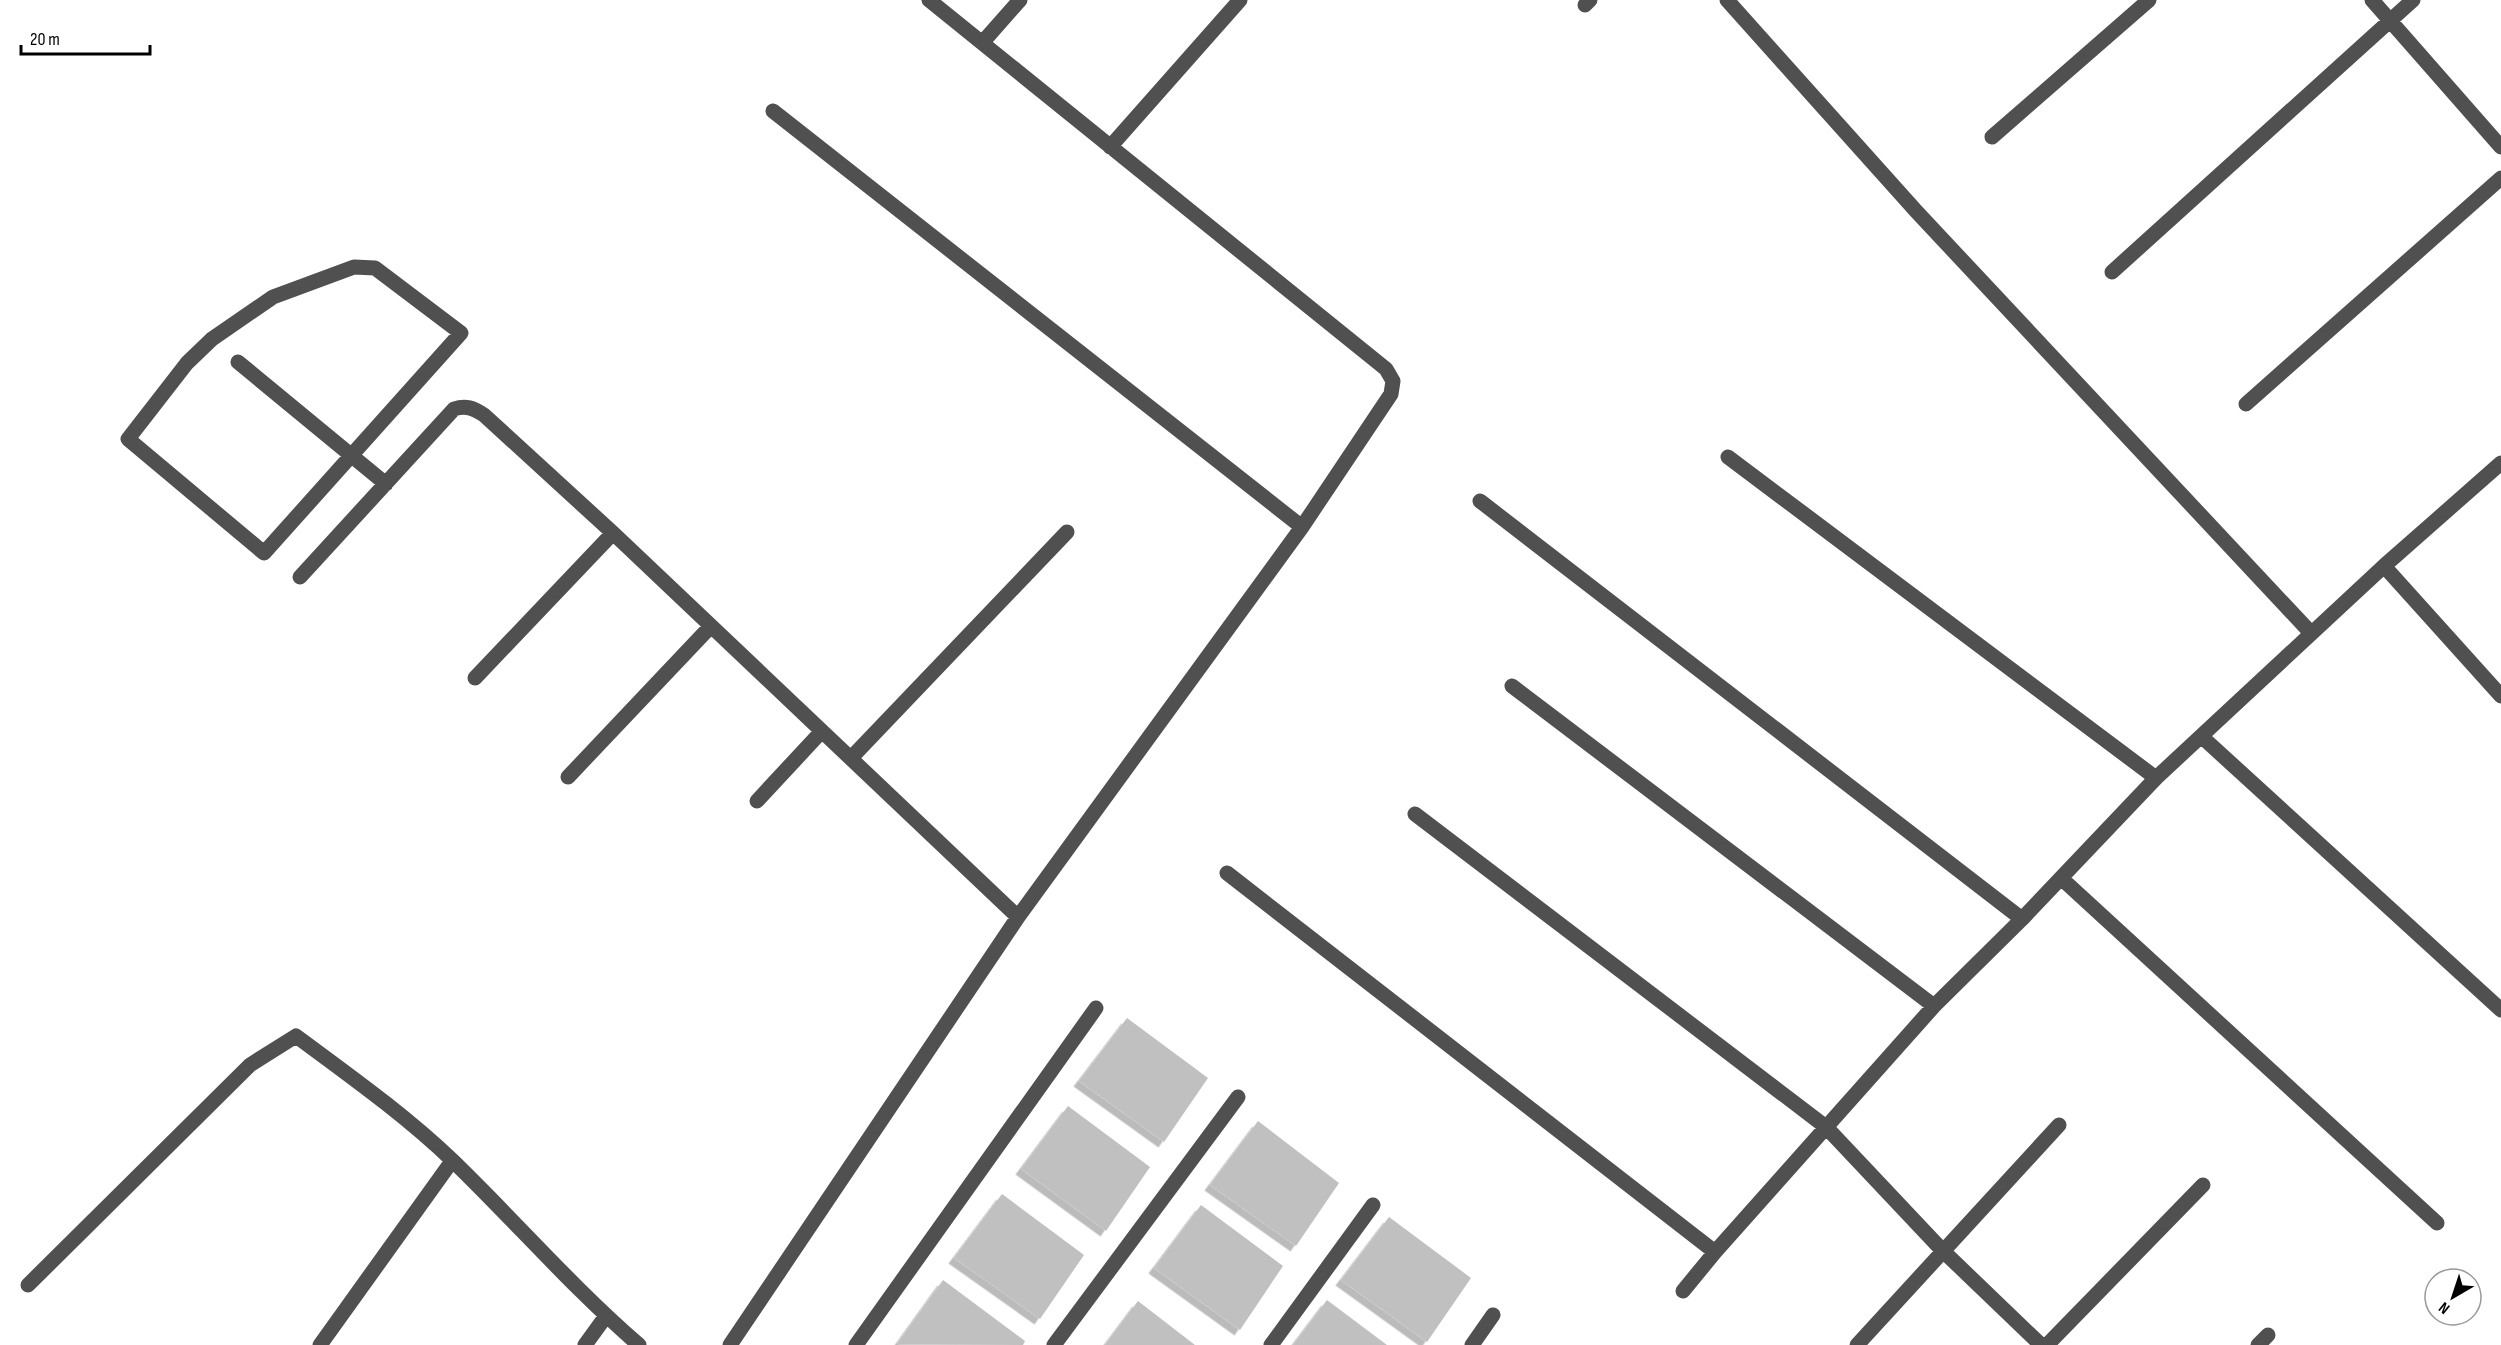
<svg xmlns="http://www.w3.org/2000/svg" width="2501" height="1345" font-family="'Sofia Sans Condensed',sans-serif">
  <defs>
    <filter id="shadow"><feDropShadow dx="-5.5" dy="5.5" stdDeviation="0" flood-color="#0004"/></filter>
  </defs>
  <rect width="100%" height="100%" fill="#fff"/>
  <path fill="#c0c0c0" filter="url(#shadow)" d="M1127,1018l81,60 -44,64 -85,-61z
    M1068,1106l82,61 -44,64 -85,-62z
    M1258,1121l81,62 -43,63 -86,-61z
    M1002,1194l82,61 -44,64 -86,-61z
    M1201,1205l82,61 -43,64 -86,-62z
    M1389,1217l82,61 -44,64 -86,-62z
    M943,1280l82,61 -2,4 -126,-1z
    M1327,1300l60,45h-94z
    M1138,1301l57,44h-90z"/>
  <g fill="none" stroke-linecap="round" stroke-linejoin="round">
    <path stroke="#505050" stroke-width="15" d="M1727,0l189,211 395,422
      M2372,0l129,147
      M1585,5l5,-5
      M982,43l38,-43
      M773,111l529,416
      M1992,137l157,-137
      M1110,147l130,-147
      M354,267l21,1 86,65 -197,220 -136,-114 59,-76 25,-24 61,-42z
      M2112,272l301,-272
      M238,362l148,122
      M2246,404l255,-226
      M1728,457l428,321
      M1480,501l542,418
      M2384,566l117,130
      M300,577l154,-168c12,-4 19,-1 30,6l129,118 405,384
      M475,678l138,-145
      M1512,686l422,320
      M2201,736l300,274
      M851,758l216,-226
      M568,777l143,-151
      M757,801l65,-70
      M1415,814l411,313 116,123 99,95
      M1227,873l488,379
      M2061,878l376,345
      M28,1285l222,-220 46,-29c54,40 109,79 157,125 63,61 120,127 186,184
      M1683,1291l32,-39 219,-246 88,-87 134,-141 228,-212 117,-103
      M320,1345l132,-184
      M585,1345l21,-29
      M730,1345l288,-428 284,-390 89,-133 2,-13 -7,-12 -457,-369
      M856,1345l240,-337
      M1054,1345l184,-248
      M1271,1345l102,-140
      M1472,1345l21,-30
      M1857,1345l202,-220
      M2047,1345l156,-160
      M2258,1345l10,-10"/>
  </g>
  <g transform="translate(2453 1297) rotate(219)"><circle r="28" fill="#ffffff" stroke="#999999" stroke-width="1.5"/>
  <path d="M0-4.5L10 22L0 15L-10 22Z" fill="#000000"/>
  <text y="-9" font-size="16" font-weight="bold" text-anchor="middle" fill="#000000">N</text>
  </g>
  <path d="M21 45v9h129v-9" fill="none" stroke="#000000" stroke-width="3"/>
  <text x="30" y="45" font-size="18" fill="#000000" stroke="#ffffff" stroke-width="4.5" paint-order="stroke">20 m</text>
</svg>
